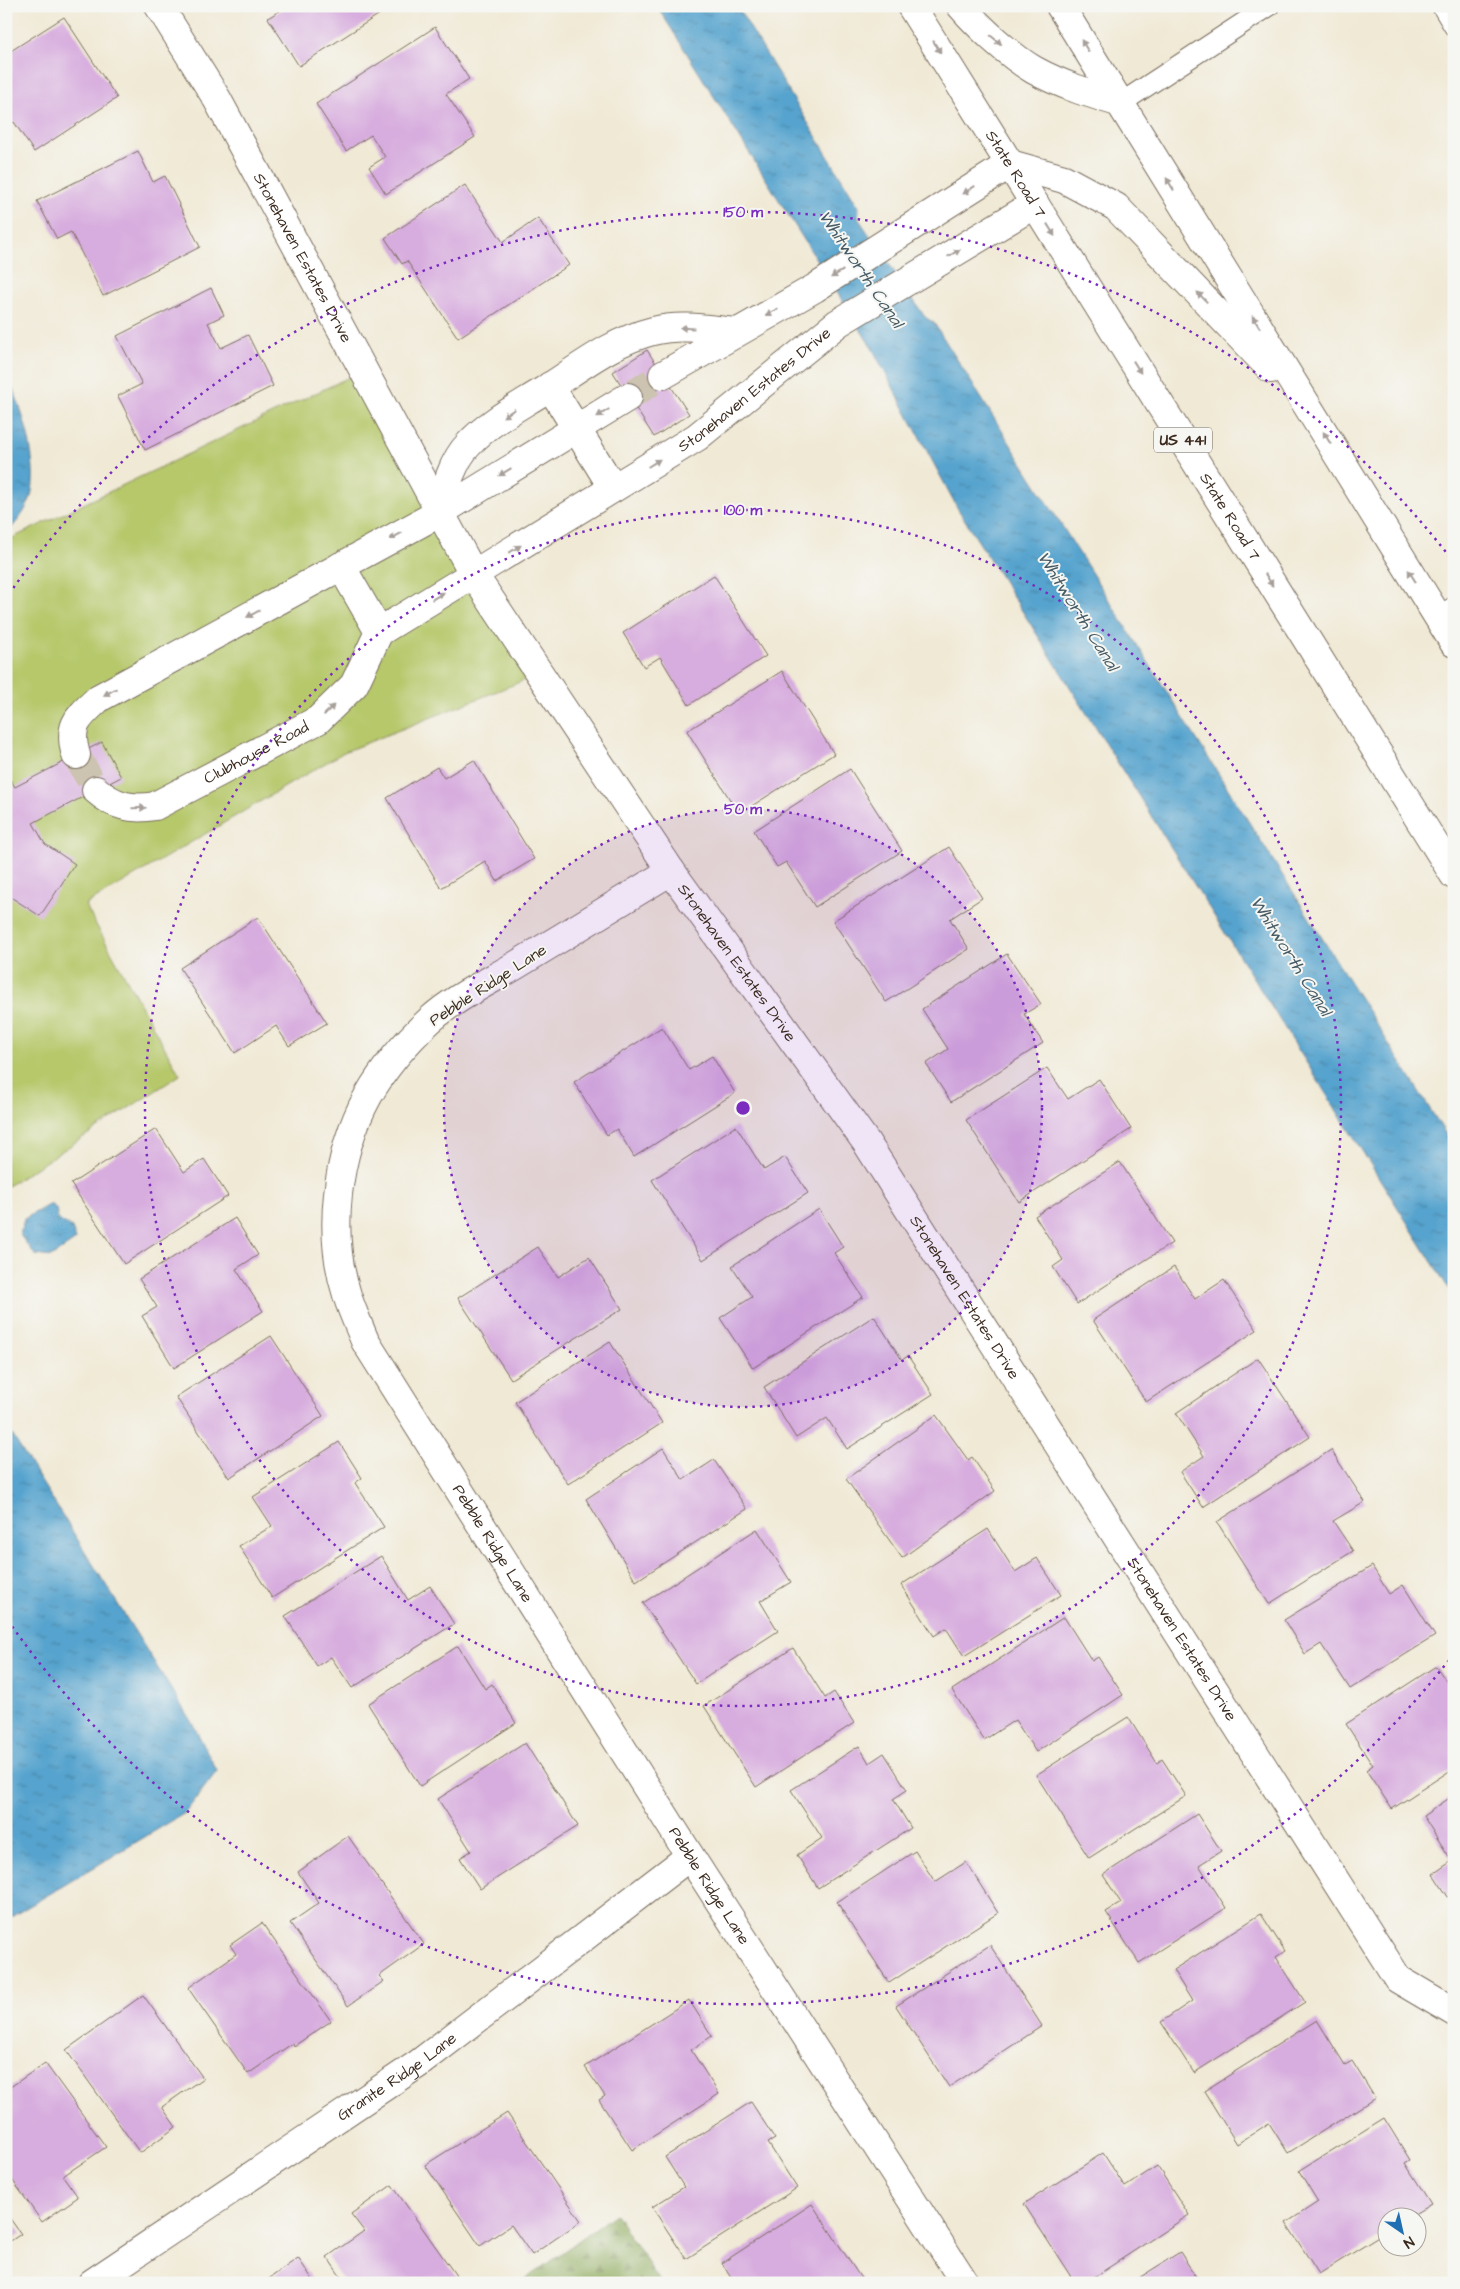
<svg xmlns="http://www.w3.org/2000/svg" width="1460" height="2289" font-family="'Architects Daughter',sans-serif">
  <defs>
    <pattern id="forest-firs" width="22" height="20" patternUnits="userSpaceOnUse" patternTransform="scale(1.25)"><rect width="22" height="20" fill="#90ac5f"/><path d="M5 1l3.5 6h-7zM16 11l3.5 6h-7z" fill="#778c4e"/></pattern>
    <pattern id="water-ripples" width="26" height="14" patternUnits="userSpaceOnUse" patternTransform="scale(1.25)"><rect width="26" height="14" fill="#55a3ce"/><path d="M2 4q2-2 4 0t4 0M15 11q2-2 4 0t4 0" fill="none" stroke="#4885a7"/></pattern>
  </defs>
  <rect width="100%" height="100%" fill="#f6f6f2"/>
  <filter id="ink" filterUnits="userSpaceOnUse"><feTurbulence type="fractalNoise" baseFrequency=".02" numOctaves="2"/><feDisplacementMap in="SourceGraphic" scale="10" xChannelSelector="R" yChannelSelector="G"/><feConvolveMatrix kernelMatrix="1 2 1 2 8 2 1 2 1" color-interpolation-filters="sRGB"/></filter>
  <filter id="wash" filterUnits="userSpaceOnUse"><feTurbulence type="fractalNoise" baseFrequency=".0096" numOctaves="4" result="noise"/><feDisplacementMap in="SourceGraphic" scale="20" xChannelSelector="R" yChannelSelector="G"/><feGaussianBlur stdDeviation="1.12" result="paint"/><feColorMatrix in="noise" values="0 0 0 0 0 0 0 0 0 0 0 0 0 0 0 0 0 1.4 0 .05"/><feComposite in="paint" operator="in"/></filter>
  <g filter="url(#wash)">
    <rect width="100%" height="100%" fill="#f0e9d5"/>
    <path fill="#b6c86b" stroke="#787944" d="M362,371l178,303 -196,78 -259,153 95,170 -174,112v-646z"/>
    <path fill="url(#forest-firs)" stroke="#666b3e" d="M615,2214l46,69h-141z"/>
    <path fill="url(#water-ripples)" stroke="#486676" d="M657,6h80l122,201 -1,11 67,99 9,6 520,824v150l-496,-788 -86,-161z
      M6,375c16,28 35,93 24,124 -5,14 -14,24 -24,35z
      M50,1204l7,5c-2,15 6,12 15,19l4,12 -25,17 -16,-2 -15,-20 4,-16z
      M6,1425l188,301 23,45 -32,42 -179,107z"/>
    <g id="blocks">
      <path fill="#d7acde" d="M287,6h105l-93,60 -31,-48z
        M64,17l53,81 -83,54 -20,-30 -8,5v-73z
        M435,27l34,52 -23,15 29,43 -89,57 -17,-27 16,-10 -14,-22 -25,16 -30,-47z
        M138,151l15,31 12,-6 35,71 -97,49 -32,-64 -14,7 -20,-38z
        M465,185l38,57 35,-24 31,47 -111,73 -51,-77 -5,3 -17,-26z
        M211,288l13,27 -16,8 13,25 27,-13 25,51 -128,64 -27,-54 24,-12 -25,-48z
        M647,350l42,64 -35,23 -41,-65z
        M714,575l52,81 -77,49 -29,-48 -16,10 -21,-34z
        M782,671l52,83 -95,60 -52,-83z
        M102,742l19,35 -88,46 12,21 30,20 -35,52 -34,-22v-121l9,14z
        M474,760l60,99 -37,22 -12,-20 -44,27 -54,-90 50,-31 7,11z
        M850,769l52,82 -87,56 -29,-45 -9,5 -23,-36z
        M949,847l33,51 -32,21 19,30 -83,53 -53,-81z
        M258,917l69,106 -38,23 -13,-20 -41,27 -55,-85z
        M1007,954l34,50 -17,10 19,29 -92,59 -25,-38 22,-15 -26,-40z
        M662,1027l27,43 23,-14 23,37 -101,64 -17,-28 -10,6 -33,-53z
        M1047,1068l21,31 31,-20 32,50 -112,73 -53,-82z
        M736,1126l28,44 21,-13 23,36 -105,67 -51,-80z
        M156,1129l28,43 20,-13 24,37 -104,68 -53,-80z
        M1120,1162l52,81 -95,61 -24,-37 10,-7 -28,-44z
        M819,1209l24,38 -9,6 29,44 -110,71 -33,-50 32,-21 -20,-31z
        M235,1218l23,37 -22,14 27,42 -89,57 -32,-52 15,-9 -18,-28z
        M538,1247l20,30 31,-20 33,52 -111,70 -53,-81z
        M1174,1267l21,32 29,-19 33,50 -111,72 -53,-82z
        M874,1316l28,44 6,-4 25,38 -86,55 -20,-31 -31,20 -32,-51z
        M271,1336l52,80 -94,62 -53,-81z
        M610,1342l52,81 -94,61 -53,-82z
        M1258,1358l52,79 -107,70 -23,-35 24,-16 -28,-43z
        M936,1415l32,45 4,-3 23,34 -93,67 -56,-79z
        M339,1442l23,36 -7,5 29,44 -112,71 -33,-52 33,-20 -19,-29z
        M663,1448l20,32 31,-20 33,49 -111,72 -50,-82z
        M1331,1450l34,52 -32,19 20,30 -84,53 -52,-82z
        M757,1529l34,53 -31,19 18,30 -82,53 -53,-81z
        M988,1529l27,43 22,-14 24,37 -97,61 -18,-28 -12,8 -33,-51z
        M381,1556l27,44 22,-14 24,38 -102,64 -21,-31 -14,9 -32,-50z
        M1372,1566l17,28 14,-9 32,51 -85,53 -29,-45 -16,10 -21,-34z
        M1064,1617l28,44 6,-4 25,38 -87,57 -21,-32 -31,20 -32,-50z
        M458,1646l27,43 7,-5 24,39 -96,63 -52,-82z
        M793,1648l32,50 9,-6 20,31 -98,64 -52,-81z
        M1436,1666l18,27v75l-62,41 -26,-39 7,-5 -27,-41z
        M1128,1717l29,46 5,-4 24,37 -97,62 -53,-83z
        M525,1743l53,83 -98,63 -20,-31 11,-7 -33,-52z
        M859,1746l10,17 15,-10 23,37 -14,9 18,29 -93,60 -21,-33 25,-17 -31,-48z
        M1454,1795v111l-21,-32 19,-13 -29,-45z
        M1197,1814l24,37 -22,14 27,43 -87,55 -33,-51 15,-9 -18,-28z
        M348,1836l76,108 -45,32 5,5 -36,25 -58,-83 29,-20 -21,-31z
        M915,1851l20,31 31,-20 32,51 -109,70 -52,-81z
        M1261,1914l24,37 -9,6 29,45 -111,71 -33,-51 31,-21 -19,-31z
        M262,1923l69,98 -37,25 -1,-3 -45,31 -60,-86 48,-34 -6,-9z
        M990,1945l52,81 -93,61 -53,-81z
        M143,1995l60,83 -41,29 14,20 -36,26 -74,-103z
        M689,2000l23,36 -21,14 28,44 -87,56 -33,-50 6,-4 -20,-29z
        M1317,2020l28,45 7,-4 23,37 -87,55 -19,-30 -32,21 -33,-53z
        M45,2063l61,84 -43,29 15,21 -36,25 -36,-51v-81z
        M751,2102l24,37 -7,4 29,45 -111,71 -34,-52 32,-20 -19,-30z
        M507,2113l74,108 -49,34 -21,-30 -31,21 -55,-81z
        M1384,2118l26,42 -5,3 26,41 -20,12h-23v15l-69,43 -33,-51 32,-21 -19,-31z
        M1103,2153l22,34 32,-21 32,49 -104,68h-10l-51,-79z
        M392,2185l65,92 -9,6h-103l-18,-26 37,-26 -13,-17z
        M812,2204l52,79h-130l-12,-20z
        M6,2213l15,21 -15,10z
        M1180,2252l20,31h-69z
        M298,2258l17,25h-52z"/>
    </g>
  </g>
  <g filter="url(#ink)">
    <use href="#blocks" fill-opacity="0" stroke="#7a6d5e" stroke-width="1"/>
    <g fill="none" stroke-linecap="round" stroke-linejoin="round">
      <path stroke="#ccc3b0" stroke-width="28" stroke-dasharray="28 14" stroke-linecap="butt" d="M628,397l35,-22
        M76,755l20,35"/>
      <g stroke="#7a6d5e" stroke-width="22">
        <path id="lane" d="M1442,6l12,20
          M1121,103l148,-97
          M1438,617l16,-10"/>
      </g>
      <g stroke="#7a6d5e" stroke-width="30">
        <g id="street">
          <path id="s1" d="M159,6l58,93 257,476 197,296 195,271 532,837 56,33"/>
          <path d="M663,375l152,-87 195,-124"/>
          <path d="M550,386l63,102"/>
          <path d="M439,513c6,-23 13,-52 30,-69 20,-22 49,-37 74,-53 35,-22 69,-50 110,-60 27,-7 55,-2 83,1"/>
          <path d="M341,566l38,66"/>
          <path d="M76,755c-9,-31 3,-38 23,-57l340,-185 189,-116"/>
          <path id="s2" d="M96,790c18,16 35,20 59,16l163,-86 36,-35 25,-53 318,-195 141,-114 197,-119"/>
          <path id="s3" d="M671,871c-52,32 -105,64 -158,96 -27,16 -60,32 -83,53 -24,22 -46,48 -62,76 -32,58 -41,137 -21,199 5,16 12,31 18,46l325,515 275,427"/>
          <path id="s4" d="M92,2283l326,-219 272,-208"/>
        </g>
      </g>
      <g stroke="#7a6d5e" stroke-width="30">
        <g id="primary">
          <path id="s5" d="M911,6l543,869"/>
          <path d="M961,6c18,21 49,50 73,64 27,15 57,24 87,33"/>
          <path d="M1060,6l394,637"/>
          <path d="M1010,164l54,15 52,28 155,162"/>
        </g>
      </g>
      <use href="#lane" stroke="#fff" stroke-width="20"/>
      <use href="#street" stroke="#fff" stroke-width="28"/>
      <use href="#primary" stroke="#fff" stroke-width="28"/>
    </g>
    <defs><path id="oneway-solid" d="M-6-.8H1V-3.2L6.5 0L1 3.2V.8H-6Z" transform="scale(1.25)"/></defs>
    <g fill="#a79f9a">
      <use href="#oneway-solid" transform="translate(996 40) rotate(39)"/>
      <use href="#oneway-solid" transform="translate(1085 46) rotate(-122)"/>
      <use href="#oneway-solid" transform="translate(937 47) rotate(58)"/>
      <use href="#oneway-solid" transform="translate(1170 184) rotate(-122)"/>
      <use href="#oneway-solid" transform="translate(969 190) rotate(147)"/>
      <use href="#oneway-solid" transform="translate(1051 230) rotate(58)"/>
      <use href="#oneway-solid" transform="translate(954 253) rotate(-30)"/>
      <use href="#oneway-solid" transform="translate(837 274) rotate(149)"/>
      <use href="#oneway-solid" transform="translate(1202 297) rotate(-134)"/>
      <use href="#oneway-solid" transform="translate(772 312) rotate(151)"/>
      <use href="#oneway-solid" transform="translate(1256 322) rotate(-122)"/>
      <use href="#oneway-solid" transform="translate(687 328) rotate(-177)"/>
      <use href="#oneway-solid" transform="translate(1137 367) rotate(58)"/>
      <use href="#oneway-solid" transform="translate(509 413) rotate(146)"/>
      <use href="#oneway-solid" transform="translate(603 413) rotate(148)"/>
      <use href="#oneway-solid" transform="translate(1327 438) rotate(-122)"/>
      <use href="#oneway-solid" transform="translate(654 463) rotate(-32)"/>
      <use href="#oneway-solid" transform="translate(505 472) rotate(149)"/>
      <use href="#oneway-solid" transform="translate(396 536) rotate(151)"/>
      <use href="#oneway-solid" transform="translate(515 549) rotate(-32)"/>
      <use href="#oneway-solid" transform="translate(1412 576) rotate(-122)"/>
      <use href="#oneway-solid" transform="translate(1269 580) rotate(58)"/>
      <use href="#oneway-solid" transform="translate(438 596) rotate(-31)"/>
      <use href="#oneway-solid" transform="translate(253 614) rotate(152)"/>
      <use href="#oneway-solid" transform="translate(110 692) rotate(152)"/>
      <use href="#oneway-solid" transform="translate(329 710) rotate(-45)"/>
      <use href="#oneway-solid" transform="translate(139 808) rotate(-2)"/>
    </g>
  </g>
  <circle cx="743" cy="1108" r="299" fill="#7b2cbf" fill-opacity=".12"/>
  <g fill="none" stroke="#7b2cbf" stroke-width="2.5" stroke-dasharray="2.5 5">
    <circle cx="743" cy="1108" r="299"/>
    <circle cx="743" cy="1108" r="598"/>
    <path d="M1449 1660A896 896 0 0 1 9 1622M9 594A896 896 0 0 1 1449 556"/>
  </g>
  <g text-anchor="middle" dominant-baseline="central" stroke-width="4" stroke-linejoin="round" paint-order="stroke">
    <rect fill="#f6f6f2" stroke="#73675e" stroke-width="1" x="1154" y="427.5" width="58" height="25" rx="4"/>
    <g font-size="15" font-weight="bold" fill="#3b2a1e">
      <text x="1183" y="440">US 441</text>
    </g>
    <g font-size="16" fill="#3b2a1e" stroke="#f6f6f2">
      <text stroke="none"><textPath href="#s5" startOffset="198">State Road 7</textPath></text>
      <text stroke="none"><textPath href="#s1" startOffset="290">Stonehaven Estates Drive</textPath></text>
      <text stroke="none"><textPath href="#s2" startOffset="804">Stonehaven Estates Drive</textPath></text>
      <text stroke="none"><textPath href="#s5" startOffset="602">State Road 7</textPath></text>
      <text stroke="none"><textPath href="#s2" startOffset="178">Clubhouse Road</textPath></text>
      <text stroke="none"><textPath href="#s1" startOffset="1119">Stonehaven Estates Drive</textPath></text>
      <text transform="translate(488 985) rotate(-33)">Pebble Ridge Lane</text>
      <text stroke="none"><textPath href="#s1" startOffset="1524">Stonehaven Estates Drive</textPath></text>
      <text stroke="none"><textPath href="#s3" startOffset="876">Pebble Ridge Lane</textPath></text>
      <text stroke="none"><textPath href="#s1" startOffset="1929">Stonehaven Estates Drive</textPath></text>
      <text stroke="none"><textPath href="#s3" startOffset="1281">Pebble Ridge Lane</textPath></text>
      <text stroke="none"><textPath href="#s4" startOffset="368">Granite Ridge Lane</textPath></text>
    </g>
    <g font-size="18" font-style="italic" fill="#455a64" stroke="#f6f6f2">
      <text transform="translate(861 269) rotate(56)">Whitworth Canal</text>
      <text transform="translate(1078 611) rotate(58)">Whitworth Canal</text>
      <text transform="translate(1291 956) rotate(58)">Whitworth Canal</text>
    </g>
  </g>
  <circle cx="743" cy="1108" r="8" fill="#7b2cbf" stroke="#f6f6f2" stroke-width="2.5"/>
  <g font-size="15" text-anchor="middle" font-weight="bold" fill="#7b2cbf" stroke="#f6f6f2" stroke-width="4" stroke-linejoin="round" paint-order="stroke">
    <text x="743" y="217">150 m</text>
    <text x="743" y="515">100 m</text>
    <text x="743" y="814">50 m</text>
  </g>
  <rect width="1460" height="2289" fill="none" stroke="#f6f6f2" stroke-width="25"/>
  <g transform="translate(1402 2232) rotate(146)"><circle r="24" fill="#f6f6f2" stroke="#aba49d"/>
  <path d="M0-4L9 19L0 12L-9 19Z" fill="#1f6fb2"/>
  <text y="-8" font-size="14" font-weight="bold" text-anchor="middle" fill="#3b2a1e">N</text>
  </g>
</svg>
